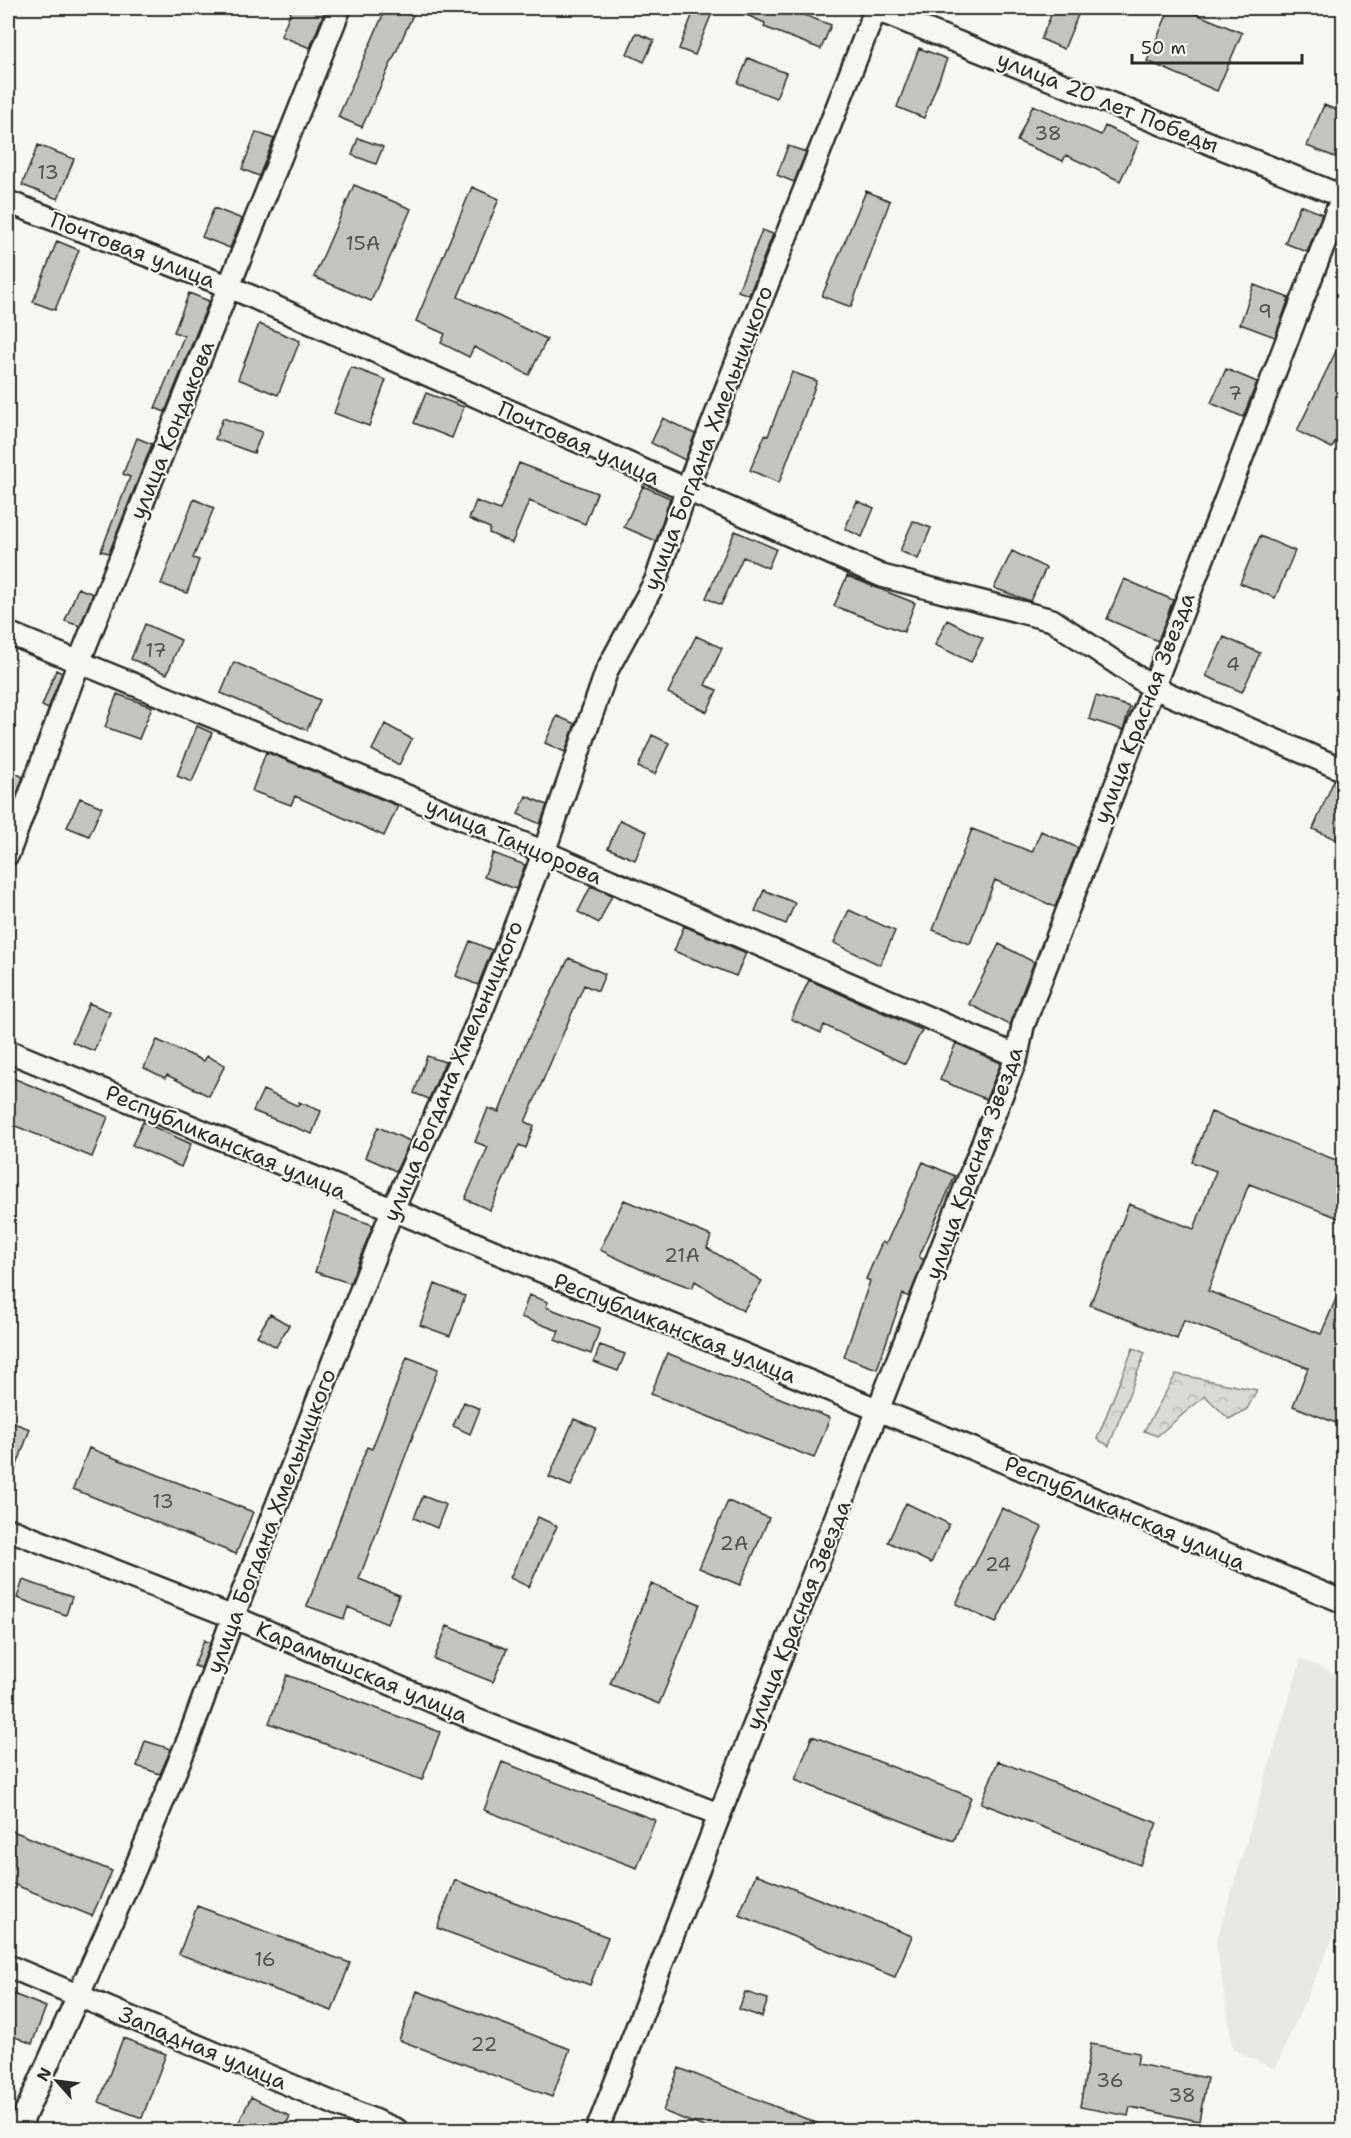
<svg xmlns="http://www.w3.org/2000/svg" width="1351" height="2138" font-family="'Shantell Sans',sans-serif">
  <defs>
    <pattern id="forest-crowns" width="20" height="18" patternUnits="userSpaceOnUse" patternTransform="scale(1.5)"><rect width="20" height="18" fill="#d9d9d5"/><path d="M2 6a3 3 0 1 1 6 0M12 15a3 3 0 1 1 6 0" fill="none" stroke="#babab7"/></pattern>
  </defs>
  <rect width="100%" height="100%" fill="#f6f6f2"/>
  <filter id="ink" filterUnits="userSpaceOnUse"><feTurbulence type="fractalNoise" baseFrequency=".0167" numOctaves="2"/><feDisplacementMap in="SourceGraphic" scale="12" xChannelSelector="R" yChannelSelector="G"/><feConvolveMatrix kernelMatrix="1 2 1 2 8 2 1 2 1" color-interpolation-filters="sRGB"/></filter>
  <g filter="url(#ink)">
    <path fill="#e7e7e3" d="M1301,1659l42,18v238l-68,154 -42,-19 -17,-107z"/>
    <path fill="url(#forest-crowns)" stroke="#828280" stroke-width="1.5" d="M1133,1348l12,5 -36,93 -12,-7z
      M1176,1374l81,16 -10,19 -18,10 -24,-23 -48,40 -13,-5z"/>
    <path fill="#c3c3c0" stroke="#2b2b2b" stroke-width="1.5" d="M292,8h34l-16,40 -29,-12z
      M386,8h30l-54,119 -24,-10z
      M695,8h19l-19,47 -16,-6z
      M730,8h55l46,17 -10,24 -57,-22 1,-4z
      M1054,8h7l17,7 -14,34 -23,-10z
      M1170,8h12l60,25 -25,58 -70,-30z
      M636,33l18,7 -10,22 -17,-8z
      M919,48l28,11 -23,59 -27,-11z
      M748,58l38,15 -10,25 -38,-15z
      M1033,105l68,30 4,-9 34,16 -19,39 -54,-26 -3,6 -46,-20z
      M1324,105l20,8v22l-9,22 -28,-11z
      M256,132l18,7 -15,37 -17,-7z
      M358,138l25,9 -7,17 -24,-9z
      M38,145l36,14 -16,40 -36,-14z
      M788,146l18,6 -12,30 -17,-7z
      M354,185l57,24 -40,92 -57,-24z
      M472,187l27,12 -41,98 89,42 -18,36 -55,-28 -5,10 -28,-14 4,-9 -29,-13z
      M866,191l24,10 -39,106 -29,-11z
      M1300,205l22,9 -15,38 -22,-9z
      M214,208l28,11 -12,29 -28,-11z
      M762,230l11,4 -24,61 -11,-4z
      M57,241l22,9 -24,60 -22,-8z
      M1254,285l35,13 -14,39 -35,-13z
      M189,293l20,8 -44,111 -10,-4 29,-72 -10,-4z
      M259,324l41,17 -22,54 -40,-16z
      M1344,335v90l-12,23 -35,-17z
      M351,367l35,13 -17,46 -35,-13z
      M1226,369l31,13 -14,35 -32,-14z
      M792,372l25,9 -38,102 -29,-13 15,-35 3,1z
      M426,393l38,14 -12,31 -38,-15z
      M223,418l39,14 -8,21 -39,-14z
      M663,418l32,16 -10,26 -34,-17z
      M137,438l15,6 -43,109 -8,-2 29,-74 -7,-3z
      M519,463l78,30 -12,31 -56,-23 -17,42 -23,-10 1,-5 -21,-9 7,-18 24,9z
      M643,486l27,12 -14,43 -32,-14z
      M194,499l20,9 -21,50 6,2 -12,33 -26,-9z
      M857,501l17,7 -12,29 -17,-8z
      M913,521l18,7 -13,31 -18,-8z
      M735,531l41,18 -8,19 -25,-11 -22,48 -15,-7z
      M1260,536l35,15 -20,47 -35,-15z
      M1012,551l34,17 -16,33 -36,-13z
      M847,576l68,27 -11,29 -70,-26z
      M1124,579l49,21 -15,41 -51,-22z
      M78,588l15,6 -13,32 -15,-5z
      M947,620l36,18 -12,24 -36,-17z
      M145,624l36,16 -14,34 -36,-15z
      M696,636l26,12 -17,37 12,5 -10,22 -39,-19z
      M1224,637l36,16 -18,39 -36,-16z
      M234,662l86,38 -13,30 -86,-37z
      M56,670l6,3 -14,36 -6,-3z
      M117,694l35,13 -13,32 -34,-12z
      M1096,696l34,11 -7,23 -34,-11z
      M557,716l18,8 -10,28 -20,-9z
      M385,724l27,15 -13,26 -27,-15z
      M197,726l15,7 -20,49 -15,-6z
      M652,735l17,8 -14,31 -17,-7z
      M266,752l132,54 -14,30 -89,-40 -4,9 -39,-14z
      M8,769l15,8 -15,42z
      M1334,780l10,2v61l-31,-14z
      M526,796l21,9 -7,19 -22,-10z
      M80,798l22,9 -13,29 -22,-9z
      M620,820l27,12 -12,28 -27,-12z
      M972,829l60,23 9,-21 37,17 -23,59 -60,-27 -25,64 -37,-14z
      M493,853l32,12 -9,24 -32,-12z
      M591,886l21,9 -13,28 -21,-11z
      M764,890l31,13 -9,21 -31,-13z
      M849,910l46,21 -15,34 -46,-22z
      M684,926l62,27 -10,23 -62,-25z
      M470,941l22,9 -14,35 -22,-9z
      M999,944l35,18 -24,63 -41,-21z
      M569,958l36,16 -7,17 -14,-6 -59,137 9,4 -8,22 -7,-3 -29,65 -25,-11 23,-52 -13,-5 13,-34 11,4 27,-69z
      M809,980l113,50 -17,34 -81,-39 -3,8 -30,-14z
      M89,1003l21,9 -16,39 -22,-9z
      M157,1040l47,21 3,-5 18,9 -16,31 -42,-21 -2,3 -21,-10z
      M956,1043l45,20 -15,36 -46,-19z
      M427,1056l18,6 -16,37 -15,-6z
      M8,1076l100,41 -16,40 -84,-34z
      M263,1090l35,16 1,-4 22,9 -9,23 -59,-23z
      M1211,1112l133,51v57l-95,-36 -41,107 113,43 23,-54v124l-8,19 -43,-17 15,-38 -124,-48 -7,19 -87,-34 39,-101 65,25 22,-58 -24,-9z
      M143,1122l48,22 -10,23 -49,-22z
      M378,1127l32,14 -14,30 -31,-14z
      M923,1162l32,14 -36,81 5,3 -15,37 -6,-3 -26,75 -33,-12 26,-76 -4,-2 16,-37 4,2z
      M624,1200l87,36 -4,12 55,33 -19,30 -48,-30 -3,7 -52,-19 -40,-19z
      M335,1212l38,13 -23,58 -35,-11z
      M435,1284l30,12 -15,40 -30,-11z
      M529,1295l19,7 -2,5 54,21 -9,26 -36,-14 4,-9 -38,-14z
      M270,1314l19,11 -13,22 -19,-11z
      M600,1345l25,9 -7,17 -24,-9z
      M667,1353l163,65 -16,40 -163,-64z
      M407,1357l31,12 -79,210 40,16 -12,29 -39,-17 -4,12 -37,-13 60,-159 5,2z
      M464,1402l16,7 -10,25 -17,-8z
      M574,1419l22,9 -25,58 -22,-9z
      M8,1421l22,8 -20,56h-2z
      M89,1448l164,64 -17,42 -163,-65z
      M423,1496l23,9 -9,23 -23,-10z
      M728,1501l41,17 -29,67 -41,-17z
      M906,1503l43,21 -18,39 -43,-21z
      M1002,1508l40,19 -46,96 -40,-19z
      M538,1517l19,9 -28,61 -19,-9z
      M23,1580l49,17 -6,18 -49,-17z
      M651,1584l49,20 -41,100 -49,-20z
      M447,1626l60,23 -14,33 -59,-23z
      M204,1640l6,3 -9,25 -7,-2z
      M287,1675l153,57 -18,48 -153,-57z
      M812,1736l159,61 -17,44 -159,-61z
      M145,1741l26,8 -11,25 -23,-8z
      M998,1761l159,62 -17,42 -159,-62z
      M502,1762l153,58 -18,48 -153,-58z
      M8,1829l104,42 -20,45 -84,-34z
      M756,1874l156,62 -17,41 -156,-62z
      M455,1880l153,57 -18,48 -153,-57z
      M197,1906l153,57 -18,48 -153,-57z
      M417,1991l153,58 -18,48 -153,-57z
      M8,1992l38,15 -14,37 -24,-10z
      M745,1992l23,7 -6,18 -23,-8z
      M123,2038l43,16 -24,64 -43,-16z
      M1091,2044l48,9 -2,11 70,14 -8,43 -69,-14 -2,9 -48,-9z
      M679,2068l155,62h-123l-48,-19z
      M251,2097l39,19 -7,14h-48z"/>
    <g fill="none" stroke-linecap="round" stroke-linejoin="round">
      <g stroke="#2b2b2b" stroke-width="26">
        <path id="minor" d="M872,8l472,189
          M8,202l222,85 652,289 170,44 100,67 192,83
          M8,633l536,219 473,204
          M8,854l71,-192 261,-654
          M8,1051l1336,551
          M8,1529l225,88 241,102 244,95
          M8,1966l389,164
          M18,2130l117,-261 54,-131 44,-121 159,-406 86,-190 66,-169 63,-182 49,-90 30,-89 190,-483
          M597,2130c137,-359 281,-716 420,-1074l6,-30 321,-834"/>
      </g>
      <use href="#minor" stroke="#f6f6f2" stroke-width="21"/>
    </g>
  </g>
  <g text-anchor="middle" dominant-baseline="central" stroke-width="4.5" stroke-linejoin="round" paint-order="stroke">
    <g font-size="20" fill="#515150">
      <text x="1048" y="133">38</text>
      <text x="48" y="172">13</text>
      <text x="363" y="243">15А</text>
      <text x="1265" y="311">9</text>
      <text x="1235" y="393">7</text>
      <text x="156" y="650">17</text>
      <text x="1233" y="664">4</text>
      <text x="682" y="1255">21А</text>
      <text x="163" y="1501">13</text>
      <text x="734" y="1543">2А</text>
      <text x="998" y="1564">24</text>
      <text x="265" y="1959">16</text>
      <text x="484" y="2044">22</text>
      <text x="1110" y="2080">36</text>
      <text x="1182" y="2095">38</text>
    </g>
    <g font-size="22" fill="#2b2b2b" stroke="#f6f6f2">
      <text transform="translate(1108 102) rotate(22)">улица 20 лет Победы</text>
      <text transform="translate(133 250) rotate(21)">Почтовая улица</text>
      <text transform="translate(172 430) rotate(-68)">улица Кондакова</text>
      <text transform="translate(708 438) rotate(-69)">улица Богдана Хмельницкого</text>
      <text transform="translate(579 443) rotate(24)">Почтовая улица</text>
      <text transform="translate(1144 708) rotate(-69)">улица Красная Звезда</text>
      <text transform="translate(514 841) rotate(23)">улица Танцорова</text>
      <text transform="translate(453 1071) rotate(-67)">улица Богдана Хмельницкого</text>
      <text transform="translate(226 1142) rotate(23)">Республиканская улица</text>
      <text transform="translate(974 1163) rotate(-70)">улица Красная Звезда</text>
      <text transform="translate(675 1328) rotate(22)">Республиканская улица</text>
      <text transform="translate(1125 1513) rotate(23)">Республиканская улица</text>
      <text transform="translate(271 1521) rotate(-69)">улица Богдана Хмельницкого</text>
      <text transform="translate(798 1615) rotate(-68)">улица Красная Звезда</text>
      <text transform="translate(362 1672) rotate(23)">Карамышская улица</text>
      <text transform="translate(203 2048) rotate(23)">Западная улица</text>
    </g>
  </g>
  <rect width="1351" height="2138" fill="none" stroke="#f6f6f2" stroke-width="30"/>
  <rect x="15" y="15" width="1321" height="2108" fill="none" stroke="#2b2b2b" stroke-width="2" filter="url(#ink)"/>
  <g transform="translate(57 2081) rotate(298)" stroke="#f6f6f2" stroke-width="4.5" paint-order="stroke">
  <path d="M0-4.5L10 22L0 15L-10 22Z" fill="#2b2b2b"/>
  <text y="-9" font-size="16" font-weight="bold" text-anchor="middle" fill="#2b2b2b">N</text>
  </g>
  <path d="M1132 54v9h170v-9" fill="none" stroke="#2b2b2b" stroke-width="3"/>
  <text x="1141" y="54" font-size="18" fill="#2b2b2b" stroke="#f6f6f2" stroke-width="4.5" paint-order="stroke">50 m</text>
</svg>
